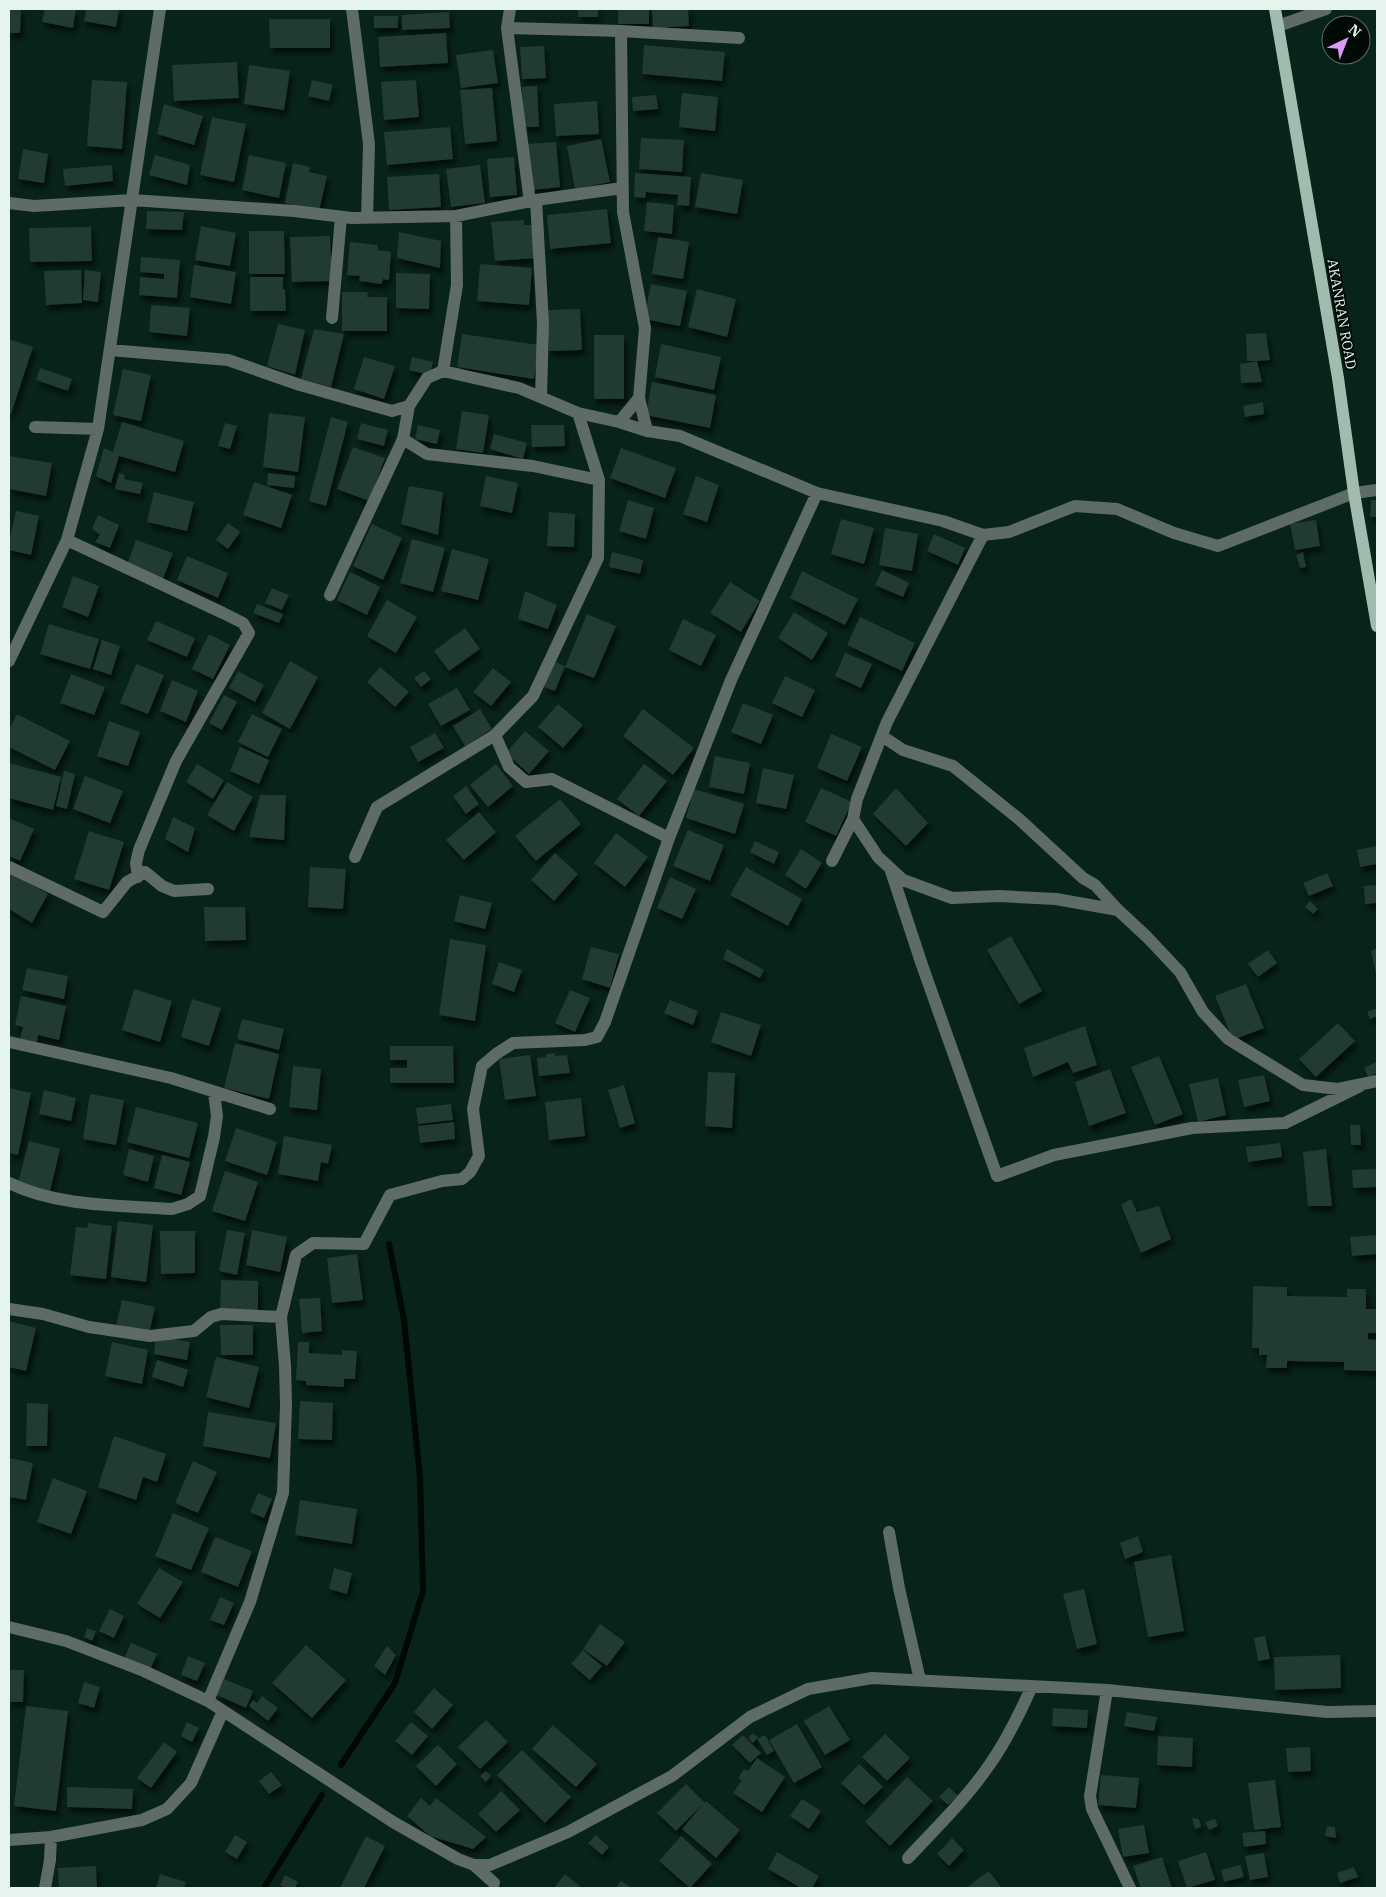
<svg xmlns="http://www.w3.org/2000/svg" width="1386" height="1897" font-family="'IBM Plex Serif',serif">
  <defs>
    <filter id="shadow"><feDropShadow dx="3" dy="5.5" stdDeviation="2.5" flood-color="#0009"/></filter>
  </defs>
  <rect width="100%" height="100%" fill="#082319"/>
  <g fill="none" stroke-linecap="round" stroke-linejoin="round">
    <path stroke="#000803" stroke-width="6" d="M341,1765l54,-82 28,-92 -3,-114 -16,-157 -15,-76
      M264,1888l58,-93"/>
  </g>
  <path fill="#213b30" filter="url(#shadow)" d="M9,9h12l-1,24h-11z
    M45,9h31l-3,19 -31,-6z
    M86,9h33l-3,18 -32,-6z
    M578,9h20v8h-20z
    M618,9h31v15h-31z
    M652,9h36l1,17 -36,2z
    M449,12l1,16 -48,2v-15z
    M374,16h24v12h-24z
    M269,19h61v29h-60z
    M446,33l2,30 -68,4 -2,-30z
    M644,45l81,7 -3,29 -80,-7z
    M544,46l2,32 -24,1 -2,-32z
    M493,50l5,33 -37,5 -5,-33z
    M237,62l2,36 -65,3 -2,-36z
    M249,65l41,6 -6,39 -40,-6z
    M92,80l35,2 -5,67 -35,-3z
    M312,80l21,5 -4,16 -21,-5z
    M416,80l3,37 -35,3 -3,-38z
    M537,86l2,41h-15l-2,-40z
    M492,88l5,53 -32,3 -5,-54z
    M682,93l36,4 -3,34 -36,-4z
    M656,95l2,14 -25,2 -1,-14z
    M597,101l2,33 -43,2 -2,-32z
    M164,104l39,12 -9,29 -37,-11z
    M212,117l34,7 -12,58 -34,-7z
    M450,127l3,32 -66,6 -3,-33z
    M641,138l43,2 -2,32 -43,-3z
    M601,139l9,43 -35,7 -8,-43z
    M556,142l4,45 -28,3 -5,-46z
    M23,149l25,5 -4,29 -26,-4z
    M155,155l35,10 -3,20 -38,-10z
    M249,155l37,8 -7,35 -37,-8z
    M514,157l3,38 -27,2 -3,-38z
    M293,163l17,4 -1,5 18,4 -8,35 -34,-8z
    M112,165l1,16 -48,5 -2,-17z
    M480,165l5,38 -34,4 -5,-38z
    M635,173l56,4 -2,29 -12,-1 1,-10 -32,-3 -1,6 -11,-1z
    M701,173l42,7 -6,34 -42,-7z
    M439,174l2,33 -52,3 -2,-33z
    M647,202l27,3 -2,29 -28,-3z
    M607,209l4,34 -61,6 -3,-34z
    M147,211l37,1 -2,18 -36,-1z
    M524,220v5h8l3,33 -40,3 -4,-39z
    M201,226l35,7 -6,33 -35,-6z
    M91,227l1,34 -62,1 -1,-34z
    M249,231h35l1,43h-36z
    M399,232l42,9 -1,27 -43,-10z
    M330,236l2,45 -40,1 -2,-45z
    M658,237l31,5 -6,37 -31,-5z
    M350,242l28,3v5l13,2 -2,28 -6,-1 -1,5 -23,-3 1,-5 -13,-1z
    M141,257l39,3 -3,38 -38,-3 1,-18 24,2v-5l-24,-2z
    M480,264l52,4 -3,37 -52,-4z
    M194,265l42,7 -5,32 -41,-7z
    M81,270l1,33 -36,2 -2,-34z
    M85,270l16,2 -3,30 -15,-2z
    M396,273l34,1 -1,35 -33,-1z
    M250,277h33v12h2l1,22h-36z
    M651,284l36,7 -7,35 -36,-7z
    M697,289l39,10 -9,38 -39,-10z
    M342,292h26l-1,5h20v34h-45z
    M151,305l39,3 -3,28 -38,-4z
    M580,309l2,41 -33,1 -2,-41z
    M278,324l27,6 -10,45 -28,-9z
    M314,329l30,5 -13,53 -30,-8z
    M1266,333l4,27 -13,1 5,21 -21,1 -1,-19 17,-3h-10l-1,-27z
    M462,334l77,11 -5,34 -77,-12z
    M594,335h30v64h-30z
    M9,339l24,8 -22,67 -2,-1z
    M661,344l60,13 -7,33 -59,-13z
    M364,357l31,9 -11,33 -30,-10z
    M412,357l21,5 -3,13 -21,-5z
    M40,368l32,11 -4,12 -32,-11z
    M123,369l28,6 -10,46 -28,-6z
    M652,382l64,13 -6,33 -64,-13z
    M1263,402l1,12 -19,3 -2,-11z
    M462,411l27,4 -6,38 -27,-4z
    M269,413l36,4 -7,55 -35,-5z
    M331,417l17,5 -22,84 -17,-5z
    M122,422l62,19 -9,31 -56,-16 -8,27 -15,-7 8,-28 9,4z
    M225,423l12,3 -7,23 -12,-3z
    M361,423l27,7 -4,16 -27,-7z
    M418,425l22,5 -3,14 -22,-5z
    M531,425h33l1,21 -33,1z
    M494,434l33,9 -4,16 -33,-10z
    M353,447l32,11 -16,43 -32,-12z
    M621,448l55,20 -11,30 -55,-20z
    M9,456l43,7 -6,33 -37,-7z
    M119,473l6,2 -1,4 19,4 -3,11 -25,-5z
    M268,473l27,3 -1,12 -27,-3z
    M486,476l32,7 -6,30 -32,-7z
    M696,476l23,9 -12,37 -24,-8z
    M254,482l38,13 -11,33 -38,-13z
    M409,486l34,6 -5,43 -37,-11z
    M154,492l40,10 -7,29 -40,-9z
    M628,500l26,8 -8,31 -27,-8z
    M1371,500h6v17h-7z
    M16,511l23,5 -8,39 -22,-5v-8z
    M549,512l26,2 -1,33 -27,-1z
    M98,515l21,10 -9,23 -15,-6 5,-7 -8,-6z
    M841,519l33,9 -10,36 -33,-10z
    M1316,520l4,26 -25,4 -5,-26z
    M228,523l12,9 -12,17 -12,-9z
    M372,524l30,14 -19,42 -30,-14z
    M885,528l33,6 -6,37 -33,-6z
    M934,534l31,14 -7,17 -31,-14z
    M412,539l33,9 -12,44 -33,-9z
    M136,540l37,13 -11,28 -36,-13z
    M452,549l37,10 -11,41 -37,-9z
    M612,552l31,8 -3,14 -31,-7z
    M1303,552l3,15 -6,1 -4,-13z
    M187,556l41,17 -10,25 -41,-18z
    M882,570l27,13 -6,14 -28,-12z
    M802,571l56,28 -13,26 -55,-27z
    M350,572l30,15 -13,28 -30,-15z
    M73,576l26,10 -11,31 -26,-10z
    M730,582l30,19 -19,31 -31,-19z
    M272,588l17,7 -7,15 -17,-7z
    M525,591l32,14 -9,24 -30,-10z
    M387,600l30,17 -21,36 -29,-17z
    M257,604l26,10 -4,9 -26,-10z
    M794,612l34,21 -16,27 -34,-22z
    M587,614l29,12 -22,52 -29,-11z
    M860,617l55,26 -13,28 -55,-26z
    M683,619l33,16 -15,31 -32,-16z
    M156,621l39,17 -8,19 -40,-17z
    M49,624l50,15 -9,30 -50,-15z
    M465,628l15,21 -31,22 -15,-20z
    M209,634l21,11 -17,34 -21,-10z
    M102,640l18,6 -9,29 -18,-6z
    M845,653l27,11 -11,24 -26,-12z
    M290,661l28,16 -28,52 -28,-16z
    M553,661l12,5 -10,25 -11,-4z
    M136,664l28,11 -16,39 -28,-11z
    M380,667l29,25 -14,15 -28,-25z
    M493,668l18,14 -20,24 -18,-14z
    M238,671l26,14 -9,17 -26,-14z
    M424,671l7,8 -10,8 -7,-9z
    M71,674l34,13 -11,28 -34,-12z
    M785,676l30,14 -13,27 -30,-14z
    M172,680l26,11 -12,31 -26,-11z
    M457,688l13,22 -29,16 -13,-22z
    M224,695l13,7 -15,28 -13,-7z
    M743,703l30,12 -12,29 -30,-12z
    M558,704l25,21 -20,23 -25,-21z
    M480,709l12,20 -27,17 -12,-20z
    M643,709l51,39 -21,27 -50,-39z
    M17,714l53,27 -15,29 -46,-23v-17z
    M252,714l30,15 -14,28 -30,-15z
    M109,721l31,11 -12,34 -31,-10z
    M525,731l24,20 -20,23 -23,-21z
    M435,733l9,15 -26,14 -8,-15z
    M831,734l31,13 -15,34 -30,-13z
    M240,747l29,13 -10,24 -29,-13z
    M715,756l35,7 -6,31 -35,-7z
    M9,763l52,14 -8,33 -44,-12z
    M197,764l27,16 -11,19 -27,-17z
    M496,764l17,22 -25,21 -18,-22z
    M644,764l23,17 -28,35 -22,-17z
    M763,768l31,7 -8,34 -30,-6z
    M64,771l11,3 -8,35 -11,-3z
    M85,776l38,15 -13,32 -37,-14z
    M227,782l26,15 -19,34 -27,-16z
    M466,786l13,18 -13,10 -13,-18z
    M821,788l31,14 -16,34 -31,-14z
    M896,788l32,35 -22,23 -33,-32z
    M694,789l50,15 -9,30 -49,-16z
    M260,795h26l-2,45 -35,-3z
    M560,799l21,25 -45,37 -21,-25z
    M479,812l17,20 -32,28 -18,-20z
    M173,817l22,11 -7,24 -23,-13z
    M9,818l25,11 -14,32 -11,-5z
    M688,830l36,15 -14,36 -37,-15z
    M89,831l35,11 -15,48 -35,-11z
    M616,833l32,24 -23,30 -31,-24z
    M755,841l24,11 -5,12 -24,-12z
    M1377,846v18l-17,3 -3,-17z
    M801,849l21,14 -16,26 -21,-14z
    M555,853l23,21 -24,27 -23,-21z
    M310,867l36,2 -3,40 -35,-2z
    M746,867l56,32 -14,27 -58,-31z
    M9,872l39,22 -16,29 -23,-14z
    M1327,873l6,13 -24,10 -6,-13z
    M670,877l26,12 -14,30 -25,-11z
    M1377,885v18l-12,1 -1,-18z
    M460,895l32,8 -7,26 -31,-8z
    M1310,901l8,8 -5,5 -8,-7z
    M204,907h41l1,33 -41,1z
    M1011,936l31,55 -23,13 -32,-54z
    M450,939l36,6 -11,76 -36,-6z
    M591,947l28,7 -9,34 -28,-9z
    M1377,948v26h-1l-5,-23z
    M727,949l37,21 -4,8 -37,-19z
    M1268,950l9,13 -19,14 -10,-13z
    M499,962l23,8 -8,22 -22,-8z
    M27,968l41,8 -4,23 -42,-9z
    M1246,984l18,44 -31,12 -18,-44z
    M134,989l38,12 -12,41 -38,-12z
    M570,990l20,8 -15,34 -20,-9z
    M21,996l45,10 -7,34 -21,-5 -1,7 -17,-3 3,-12 -8,-2z
    M192,999l29,9 -12,38 -28,-9z
    M670,1000l28,11 -5,14 -29,-12z
    M1377,1008v8l-7,3 -3,-7z
    M721,1012l40,13 -10,31 -40,-14z
    M242,1019l42,10 -5,21 -42,-11z
    M1338,1023l17,18 -39,36 -17,-18z
    M1085,1026l12,39 -24,8 -5,-11 -35,15 -9,-29z
    M235,1043l44,11 -10,45 -45,-11z
    M390,1046h63l1,37h-64v-15h17v-8h-17z
    M555,1053v3l12,-1 3,18 -31,3 -2,-18 9,-1v-3z
    M530,1055l6,41 -31,4 -6,-41z
    M1159,1056l24,58 -28,11 -24,-58z
    M1376,1062l1,11 -9,4 -4,-9z
    M293,1066l28,3 -4,41 -28,-3z
    M1110,1069l16,44 -37,13 -14,-44z
    M708,1072l27,1 -3,55 -27,-2z
    M1264,1075l6,26 -26,6 -6,-27z
    M1218,1078l8,37 -28,7 -9,-38z
    M624,1085l11,38 -15,5 -12,-38z
    M9,1088l22,5 -13,62 -9,-2z
    M44,1090l32,8 -5,23 -32,-7z
    M90,1094l34,6 -8,45 -33,-6z
    M581,1098l4,38 -36,4 -4,-38z
    M451,1104l2,16 -35,4 -2,-16z
    M136,1107l62,16 -9,35 -62,-16z
    M454,1122l1,17 -35,4 -2,-17z
    M1350,1125h10l1,20h-10z
    M236,1128l41,14 -10,33 -42,-14z
    M284,1136l48,9 -4,19 -7,-2 -3,19 -40,-7z
    M29,1141l31,8 -10,42 -32,-8z
    M1280,1143l2,14 -34,5 -2,-15z
    M129,1149l25,7 -6,26 -25,-7z
    M1326,1149l6,57h-24l-5,-54z
    M162,1155l28,7 -9,33 -27,-7z
    M1377,1169v18l-24,1 -1,-18z
    M225,1171l33,11 -13,39 -33,-10z
    M1131,1199l6,13 22,-6 12,33 -30,14 -20,-48z
    M118,1221l35,4 -7,57 -35,-5z
    M88,1223l24,3 -6,53 -36,-4 6,-48 11,1z
    M227,1230l18,3 -8,42 -18,-4z
    M252,1230l35,7 -7,35 -34,-7z
    M160,1231h35v42l-34,1z
    M1377,1235v19l-25,2 -2,-19z
    M357,1254l6,46 -31,3 -5,-45z
    M221,1280l37,1v33l-38,-1z
    M1253,1286l34,1v9l60,1v-8h19v20h11v24h-9v6l9,1v31l-33,-1v-8l-57,-1v7h-21l1,-13h-8v-7h-7z
    M320,1298l2,33 -20,2 -3,-34z
    M122,1300l33,7 -6,27 -33,-8z
    M9,1321l27,7 -10,43 -17,-4z
    M220,1325h33v30h-32z
    M156,1336l34,6 -3,18 -33,-6z
    M112,1342l36,8 -6,34 -37,-8z
    M298,1342h11v11l33,2v-5l15,1 -2,28h-11v8l-38,-2v-4l-10,-1z
    M216,1357l43,10 -10,41 -43,-11z
    M157,1360l31,10 -5,17 -31,-10z
    M300,1401l33,2 -1,37 -34,-1z
    M27,1403l21,1 -1,42h-21z
    M208,1412l68,11 -6,35 -67,-12z
    M114,1436l52,18 -9,28 -14,-5 -7,23 -38,-13z
    M9,1458l24,5 -7,37 -17,-3z
    M193,1461l24,11 -19,41 -23,-10z
    M53,1478l34,13 -16,43 -34,-12z
    M258,1493l14,6 -8,19 -14,-6z
    M300,1500l57,9 -5,35 -57,-9z
    M173,1513l36,15 -18,42 -36,-14z
    M1138,1536l5,16 -18,7 -5,-16z
    M215,1537l37,14 -14,36 -37,-15z
    M1171,1555l13,76 -36,6 -14,-75z
    M159,1568l24,14 -23,36 -23,-14z
    M334,1568l18,5 -5,21 -18,-5z
    M1084,1589l13,55 -20,5 -14,-55z
    M220,1597l14,6 -10,22 -14,-5z
    M110,1609l14,7 -10,22 -15,-7z
    M600,1624l25,18 -18,24 -24,-17z
    M87,1628l9,3 -4,10 -8,-4z
    M1265,1636l5,23 -12,2 -4,-23z
    M131,1643l26,11 -7,16 -26,-11z
    M306,1645l40,35 -34,38 -40,-35z
    M387,1646l9,9 -11,20 -11,-9z
    M583,1650l19,16 -12,14 -19,-16z
    M1340,1655l1,33 -66,2 -1,-33z
    M188,1656l17,7 -8,18 -16,-6z
    M9,1670h15l-1,32h-14z
    M224,1679l29,12 -7,17 -29,-13z
    M84,1682l16,5 -6,21 -16,-5z
    M434,1688l19,17 -21,24 -18,-17z
    M262,1696l16,12 -10,13 -19,-15 4,-6 4,3z
    M26,1706l42,5 -12,100 -42,-5z
    M829,1706l21,34 -25,15 -21,-34z
    M1053,1708l35,2 -1,18 -35,-2z
    M1127,1712l30,5 -3,14 -30,-5z
    M486,1720l22,22 -28,27 -22,-22z
    M187,1722l12,6 -7,14 -11,-6z
    M411,1722l17,14 -16,19 -17,-14z
    M797,1724l25,43 -28,16 -25,-43z
    M553,1725l44,39 -21,23 -44,-38z
    M753,1733l5,4 -5,6 -5,-5z
    M885,1734l25,24 -23,23 -25,-24z
    M743,1735l18,18 -11,10 -18,-18z
    M765,1735l9,16 -7,4 -10,-16z
    M1158,1736l35,2 -1,29 -35,-2z
    M164,1742l13,10 -26,36 -14,-10z
    M438,1745l19,19 -21,22 -20,-20z
    M1310,1747l1,24 -23,1 -2,-24z
    M522,1750l49,47 -26,26 -48,-48z
    M757,1758l28,19 -23,35 -29,-19 9,-13 -4,-2 6,-9 4,2z
    M859,1764l24,23 -19,18 -23,-22z
    M486,1771l5,5 -5,6 -6,-6z
    M271,1772l11,13 -13,9 -10,-13z
    M1101,1775l38,3 -3,30 -38,-3z
    M907,1777l26,24 -43,45 -25,-24z
    M1275,1780l6,47 -27,3 -6,-47z
    M686,1784l19,19 1,-2 34,29 -24,28 -34,-29 21,-25 -27,27 -19,-18z
    M67,1787l66,2 -1,20 -65,-2z
    M949,1787l9,9 -10,9 -9,-8z
    M501,1791l19,19 -24,22 -18,-18z
    M421,1798l9,8 6,-8 50,39 -13,12 -43,-13 -23,-20z
    M802,1799l19,12 -12,18 -19,-13z
    M1192,1818l7,1 2,8 -6,2z
    M1215,1819l3,7 -9,4 -4,-8z
    M1144,1825l5,28 -26,4 -5,-28z
    M1327,1826l8,1 1,11 -11,-2z
    M1265,1831l1,13 -22,3 -2,-14z
    M235,1835l12,7 -10,17 -12,-7z
    M596,1835l13,12 -7,8 -14,-12z
    M366,1836l19,10 -21,42h-24z
    M681,1836l31,28 -22,24 -31,-27z
    M952,1838l12,12 -15,16 -12,-12z
    M777,1852l42,24 -7,12h-11l-33,-19z
    M1206,1852l9,28 -28,8 -9,-27z
    M1264,1853l4,24 -18,3 -5,-24z
    M1162,1857l10,31h-31l-8,-22z
    M1241,1865l3,12 -20,5 -3,-12z
    M96,1866l1,22h-38l-1,-20z
    M1354,1867l4,10 -18,6 -3,-10z
    M989,1871l13,17h-36z
    M160,1874l26,8 -2,6h-28z
    M565,1874l15,12 -2,2h-24z
    M285,1875l13,7 -3,6h-9l-6,-3z
    M621,1881l11,7h-16z"/>
  <g fill="none" stroke-linecap="round" stroke-linejoin="round">
    <path stroke="#5f6b66" stroke-width="12" d="M352,9l17,135 -2,74
      M510,9l-3,19 23,174
      M1278,26l48,-17
      M507,28l114,3 118,7
      M621,31l2,181 22,116 -6,70 8,33
      M536,200l7,123 -2,74
      M9,203l25,3 98,-6 162,11 58,7 104,-2 80,-16 79,-11 7,2
      M332,318l9,-101
      M110,350l118,10 72,25 92,26 17,-5 18,-28 16,-7 76,17 59,25 41,9 28,9 33,5 137,57 126,28 40,14 26,-3 66,-26 42,3 57,24 44,13 136,-53 23,-3
      M443,371l14,-86 -1,-69
      M409,406l-6,33 24,15 106,12 66,14
      M619,422l20,-24
      M35,427l63,2
      M67,540l156,73 20,10 6,10 -73,128 -37,89 -3,13 2,14
      M330,595l73,-156
      M9,661l58,-121 31,-111 62,-420
      M495,735l14,32 17,15 26,-3 117,59
      M882,736l21,14 50,16 66,53 64,59 12,7 23,25 29,27 33,35 23,40 25,27 75,46 35,4 39,-8
      M853,819l25,38 25,23 49,18 47,-2 57,3 62,11
      M355,857l22,-50 118,-72 38,-39 65,-138 1,-78 -21,-67
      M832,861l21,-42 4,-20 30,-77 96,-187
      M9,867l94,45 24,-30 18,-10 17,14 12,5 34,-2
      M890,868l32,97 75,211 57,-21 138,-27 93,-5 75,-37
      M9,1042l162,36 99,31
      M9,1183c50,24 108,22 163,26l16,-5 12,-8 14,-59 3,-21 -3,-23
      M9,1309l34,5 46,13 61,9 44,-5 17,-14 10,-3 60,3
      M889,1532l10,56 21,92
      M9,1627l57,14 78,30 64,30 185,121 65,37 16,6h16l78,-33 104,-56 78,-59 58,-28 64,-11 235,12 220,22 50,-1
      M1107,1690l-17,106 2,13 38,79
      M208,1701l42,-99 33,-109 3,-88 -1,-39 -4,-49 15,-62 17,-12 51,1 26,-49 52,-14 20,-2 8,-7 9,-16 -6,-47 9,-43 14,-12 17,-11 72,-3 12,-3 8,-15 64,-184 62,-158 86,-187
      M9,1840l42,-3 91,-17 25,-11 24,-26 32,-72
      M908,1858c28,-30 59,-60 82,-94 17,-24 30,-51 42,-78
      M474,1865l20,18
      M45,1888l5,-28 1,-23"/>
    <path stroke="#a2bbaf" stroke-width="12" d="M1275,9l63,369 16,115 23,133"/>
  </g>
  <g text-anchor="middle" dominant-baseline="central" stroke-width="4" stroke-linejoin="round" paint-order="stroke">
    <g font-size="14" fill="#e5f5ed" stroke="#020a06">
      <text transform="translate(1342 314) rotate(80)">AKANRAN ROAD</text>
    </g>
  </g>
  <rect width="1386" height="1897" fill="none" stroke="#e5f5ed" stroke-width="20"/>
  <g transform="translate(1346 40) rotate(43)"><circle r="24" fill="#020a06" stroke="#5d6862"/>
  <path d="M0-4L9 19L0 12L-9 19Z" fill="#db9af6"/>
  <text y="-8" font-size="14" font-weight="bold" text-anchor="middle" fill="#e5f5ed">N</text>
  </g>
</svg>
